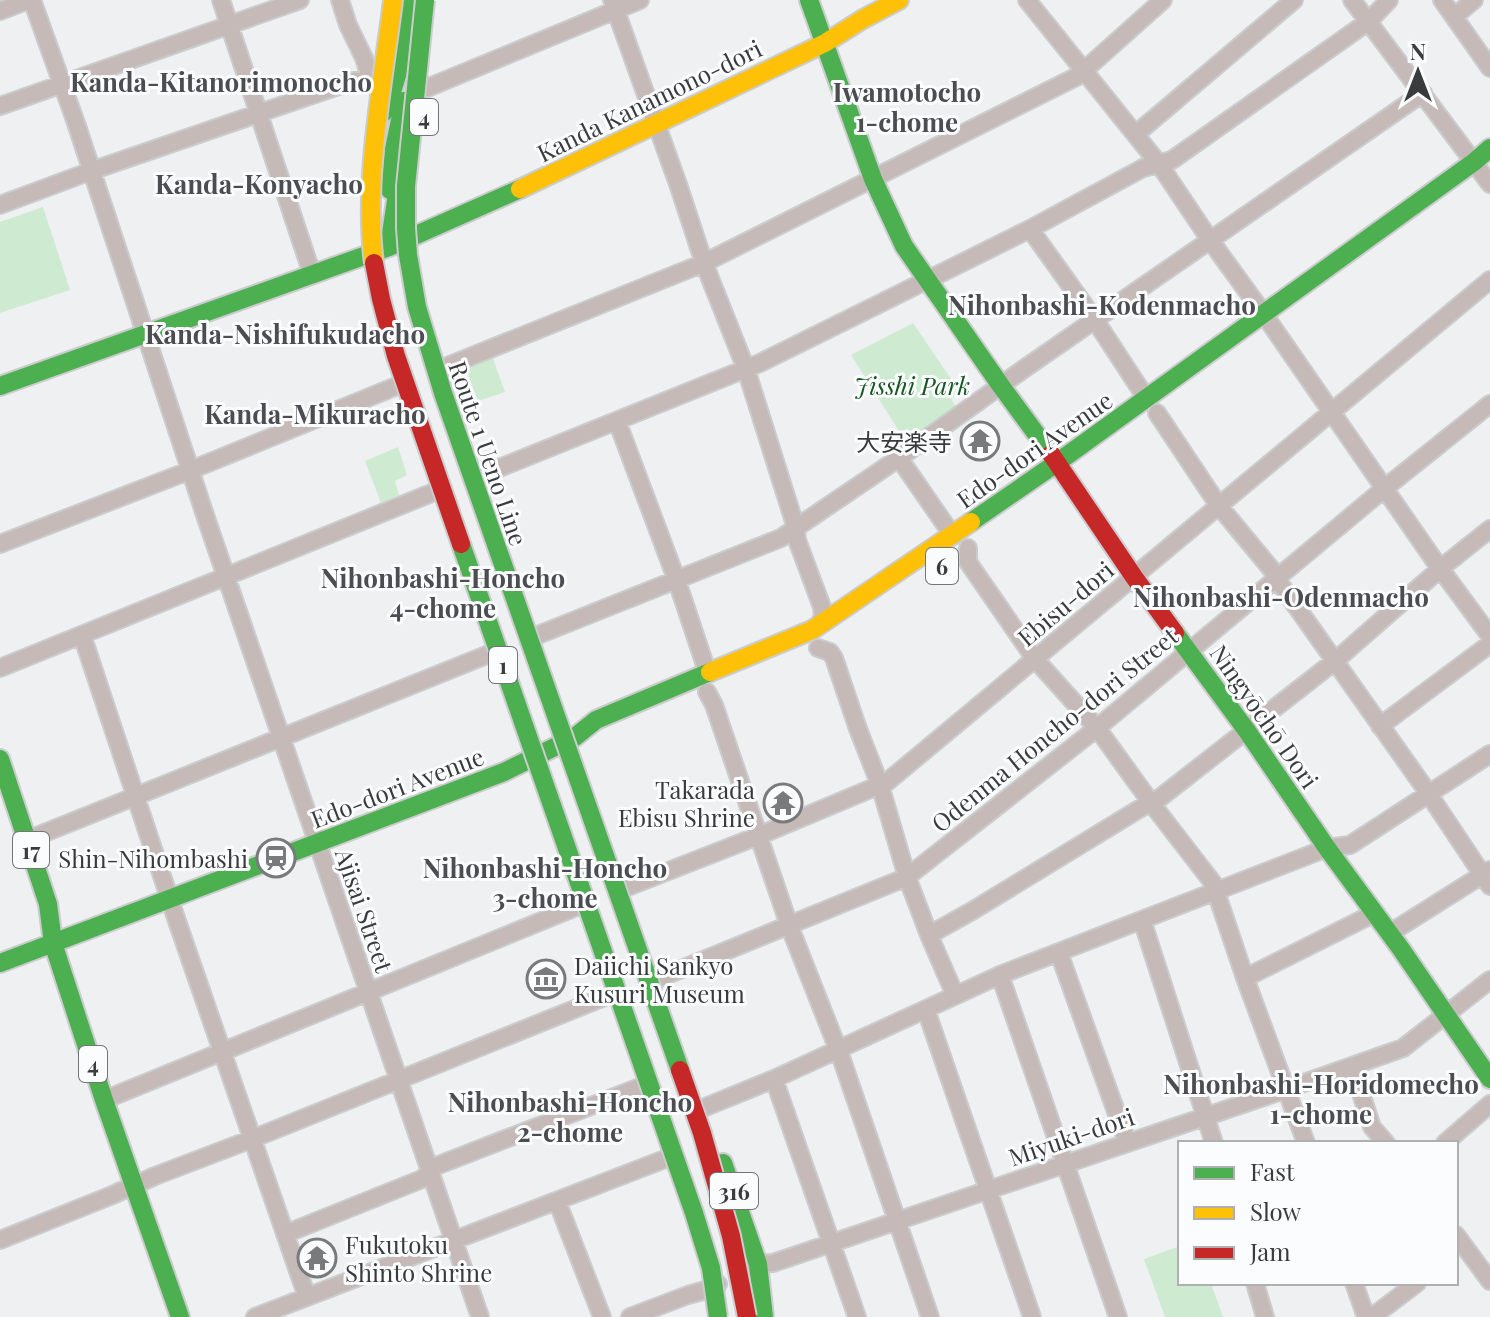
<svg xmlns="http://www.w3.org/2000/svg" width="1490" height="1317" font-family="'Playfair Display','Noto Sans JP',serif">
  <rect width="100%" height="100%" fill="#eef0f2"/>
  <path fill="#ceebd1" d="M43,207l27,83 -70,23v-91z
    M913,323l47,69 -9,7 6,9 -51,34 -55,-87z
    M492,356l13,36 -27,9 -13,-35z
    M398,447l9,28 -12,6 4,14 -18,8 -16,-42z
    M1180,1246v37h31l12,34h-58l-21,-58z"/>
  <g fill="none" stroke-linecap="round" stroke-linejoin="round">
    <g stroke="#cbcccd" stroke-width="20">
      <path id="street" d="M32,0l44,123 130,395 274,799
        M221,0l91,274
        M340,0l8,25 16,33 8,27
        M612,0l67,187 25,76 42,106 50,159 1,12 25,67 1,9 -4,9
        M1027,0l132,164 51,76 53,73 171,247 56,76
        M1352,0l138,184
        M1442,0l48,68
        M0,11l29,-11
        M1454,17l20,-17
        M427,88l213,-88
        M0,106l300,-106
        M1136,134l158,-134
        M0,205l91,-34 262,-90h8l11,4
        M1030,229l65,91 51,78
        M445,367l259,-104 374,-187 85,-76
        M1157,413l62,93 53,64 4,8 148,209 66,99
        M617,421l60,160 31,93
        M899,458l54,78
        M482,475l278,-112 270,-134 113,-61 29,-8 197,-139 20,-21
        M0,544l191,-74 208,-85
        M968,548v14l67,97 62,69 55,76 61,79 32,95 61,165
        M82,635l95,286 130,376
        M538,635l243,-97 118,-80 129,-92 395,-273
        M818,648l12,4 4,6 24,71 22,56 27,92 22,58 26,60
        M0,668l434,-176
        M707,692l7,13 75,220 52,132 89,260
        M1380,726l110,-82
        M27,840l462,-186
        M625,888l133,-52 129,-54 603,-502
        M1142,920l72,223
        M1390,933l100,-63
        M929,935l43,-24 172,-105 8,-2 183,-143 106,-93 49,-39
        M1059,953l68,189
        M1000,975l118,342
        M1245,978l130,-65
        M657,979l250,-102 190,-149 288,-240 105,-84
        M926,1010l106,307
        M1352,1066l20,61 14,16
        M774,1079l83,238
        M104,1100l472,-193
        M703,1108l71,-29 226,-104 327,-127 23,-3 140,-91
        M1445,1143l45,-39
        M557,1201l45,116
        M285,1234l137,-55 14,-13 204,-79
        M1456,1235l34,46
        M0,1240l110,-44 45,-20 97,-37 355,-143
        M753,1266l5,-2 15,-1 514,-174 116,-41 87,-68
        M1255,1283l10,34
        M1354,1283l12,34
        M255,1317l410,-158
        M630,1317l58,-22 18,-5 12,-6
        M1372,1317l45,-34"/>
    </g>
    <g stroke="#cbcccd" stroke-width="22">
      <path id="fast" d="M809,0l64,179 31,67 97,140 50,68
        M384,112c15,-34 21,-68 25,-104
        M390,190l4,-41 10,-48
        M389,247l8,-53
        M0,386l389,-139 131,-58
        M971,522l87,-60 416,-300 16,-14
        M1175,633l72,98 80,117 74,101 89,130
        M0,759l48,145 5,39 51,157 76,217
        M53,943l451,-171 71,-35 21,-17 114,-48
        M0,963l53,-20
        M723,1163l35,101 6,53"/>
    </g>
    <g stroke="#cbcccd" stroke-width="22">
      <path id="slow" d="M520,189l305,-146 38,-24 36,-19
        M710,672l102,-42 159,-108"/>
    </g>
    <g stroke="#cbcccd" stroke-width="22">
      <path id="jam" d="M1051,454l83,123 41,56"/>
    </g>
    <use href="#street" stroke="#c5bab8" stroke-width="16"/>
    <use href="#fast" stroke="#4caf50" stroke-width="18"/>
    <use href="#slow" stroke="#ffc107" stroke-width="18"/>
    <use href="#jam" stroke="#c62828" stroke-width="18"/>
    <g stroke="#cbcccd" stroke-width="22" stroke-linecap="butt">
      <path id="fast-bridge" d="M425,0l-19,186v42l2,27 9,52 26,86 237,677
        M461,544l233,669 17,55 7,49"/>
    </g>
    <g stroke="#cbcccd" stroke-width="22" stroke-linecap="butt">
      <path id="slow-bridge" d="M374,263c-11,-81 9,-181 19,-263"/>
    </g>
    <g stroke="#cbcccd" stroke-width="22" stroke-linecap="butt">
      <path id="jam-bridge" d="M374,263l7,36 15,57 65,188
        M680,1070l22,63 29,103 16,81"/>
    </g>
    <use href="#fast-bridge" stroke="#4caf50" stroke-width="18"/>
    <use href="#slow-bridge" stroke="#ffc107" stroke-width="18"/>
    <use href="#jam-bridge" stroke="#c62828" stroke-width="18"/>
  </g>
  <defs>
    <g id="temple-ring" transform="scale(2)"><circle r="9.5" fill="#fbfcfe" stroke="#797a7c" stroke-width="1.5"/><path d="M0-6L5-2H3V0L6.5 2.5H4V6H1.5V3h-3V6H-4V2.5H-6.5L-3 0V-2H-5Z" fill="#797a7c"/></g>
    <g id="station-ring" transform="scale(2)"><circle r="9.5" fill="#fbfcfe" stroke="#797a7c" stroke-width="1.5"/><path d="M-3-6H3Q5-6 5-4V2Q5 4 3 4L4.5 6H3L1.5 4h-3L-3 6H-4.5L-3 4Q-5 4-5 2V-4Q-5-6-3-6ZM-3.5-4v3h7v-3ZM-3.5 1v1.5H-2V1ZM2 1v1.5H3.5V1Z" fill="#797a7c"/></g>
    <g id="museum-ring" transform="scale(2)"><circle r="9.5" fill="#fbfcfe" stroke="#797a7c" stroke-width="1.5"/><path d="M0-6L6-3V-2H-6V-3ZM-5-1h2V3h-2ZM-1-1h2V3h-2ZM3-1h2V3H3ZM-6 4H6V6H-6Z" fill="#797a7c"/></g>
  </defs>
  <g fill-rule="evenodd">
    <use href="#temple-ring" x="980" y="441"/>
    <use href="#temple-ring" x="783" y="803"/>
    <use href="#station-ring" x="276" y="858"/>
    <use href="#museum-ring" x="546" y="979"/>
    <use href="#temple-ring" x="317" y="1258"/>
  </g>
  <g text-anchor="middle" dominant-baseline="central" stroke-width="6" stroke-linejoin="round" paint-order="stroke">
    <g fill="#fbfcfe" stroke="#747576" stroke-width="2">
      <rect x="410" y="99" width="28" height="36" rx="6"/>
      <rect x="926" y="548" width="32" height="36" rx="6"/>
      <rect x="489" y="647" width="28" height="36" rx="6"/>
      <rect x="13" y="832" width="36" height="36" rx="6"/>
      <rect x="79" y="1046" width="28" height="36" rx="6"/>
      <rect x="710" y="1173" width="48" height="36" rx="6"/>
    </g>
    <g font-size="22" font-weight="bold" fill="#3a3b3c">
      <text x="424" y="117">4</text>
      <text x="942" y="566">6</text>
      <text x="503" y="665">1</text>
      <text x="31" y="850">17</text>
      <text x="93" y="1064">4</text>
      <text x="734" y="1191">316</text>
    </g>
    <g font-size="24" fill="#3a3b3c" stroke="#fbfcfe">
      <text transform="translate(649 100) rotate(-26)">Kanda Kanamono-dori</text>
      <text transform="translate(1034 449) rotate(-35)">Edo-dori Avenue</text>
      <text transform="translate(489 453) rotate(71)">Route 1 Ueno Line</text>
      <text transform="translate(1065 603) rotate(-40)">Ebisu-dori</text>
      <text transform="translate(1265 716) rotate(55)">Ningyōchō Dori</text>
      <text transform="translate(1054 729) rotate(-39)">Odenma Honcho-dori Street</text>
      <text transform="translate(397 787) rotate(-21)">Edo-dori Avenue</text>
      <text transform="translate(365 910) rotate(71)">Ajisai Street</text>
      <text transform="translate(1071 1136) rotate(-19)">Miyuki-dori</text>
    </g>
    <g font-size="24" font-style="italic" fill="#155621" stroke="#fbfcfe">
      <text x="912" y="385">Jisshi Park</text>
    </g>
    <g font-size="24" fill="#3a3b3c" stroke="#fbfcfe" text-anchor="end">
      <text x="952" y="441">大安楽寺</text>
      <text x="755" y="789">Takarada<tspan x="755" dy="28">Ebisu Shrine</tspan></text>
      <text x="248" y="858">Shin-Nihombashi</text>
      <text x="574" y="965" text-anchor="start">Daiichi Sankyo<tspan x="574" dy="28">Kusuri Museum</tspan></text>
      <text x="345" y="1244" text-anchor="start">Fukutoku<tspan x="345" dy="28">Shinto Shrine</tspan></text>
    </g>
    <g font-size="26" font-weight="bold" fill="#4c4d51" stroke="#fbfcfe">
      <text x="221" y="81">Kanda-Kitanorimonocho</text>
      <text x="907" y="91">Iwamotocho<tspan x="907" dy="30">1-chome</tspan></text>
      <text x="259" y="183">Kanda-Konyacho</text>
      <text x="1102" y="304">Nihonbashi-Kodenmacho</text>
      <text x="285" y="333">Kanda-Nishifukudacho</text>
      <text x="315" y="413">Kanda-Mikuracho</text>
      <text x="443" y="577">Nihonbashi-Honcho<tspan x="443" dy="30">4-chome</tspan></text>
      <text x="1281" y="596">Nihonbashi-Odenmacho</text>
      <text x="545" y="867">Nihonbashi-Honcho<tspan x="545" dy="30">3-chome</tspan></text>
      <text x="1321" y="1083">Nihonbashi-Horidomecho<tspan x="1321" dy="30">1-chome</tspan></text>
      <text x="570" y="1101">Nihonbashi-Honcho<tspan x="570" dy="30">2-chome</tspan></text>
    </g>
  </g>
  <rect x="1178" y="1141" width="280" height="144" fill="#fbfcfe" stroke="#aeafb0" stroke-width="2"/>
  <rect x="1194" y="1167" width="40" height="12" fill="#4caf50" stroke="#aeafb0" stroke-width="2"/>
  <text x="1250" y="1181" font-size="24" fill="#3a3b3c">Fast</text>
  <rect x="1194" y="1207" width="40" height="12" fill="#ffc107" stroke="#aeafb0" stroke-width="2"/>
  <text x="1250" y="1221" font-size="24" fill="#3a3b3c">Slow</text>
  <rect x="1194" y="1247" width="40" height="12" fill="#c62828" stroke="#aeafb0" stroke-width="2"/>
  <text x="1250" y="1261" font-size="24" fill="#3a3b3c">Jam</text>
  <g transform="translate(1418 72)" stroke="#fbfcfe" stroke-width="6" paint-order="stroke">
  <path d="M0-6L14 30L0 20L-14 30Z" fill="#3a3b3c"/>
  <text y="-12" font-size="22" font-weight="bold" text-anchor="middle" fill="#3a3b3c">N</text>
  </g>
</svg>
